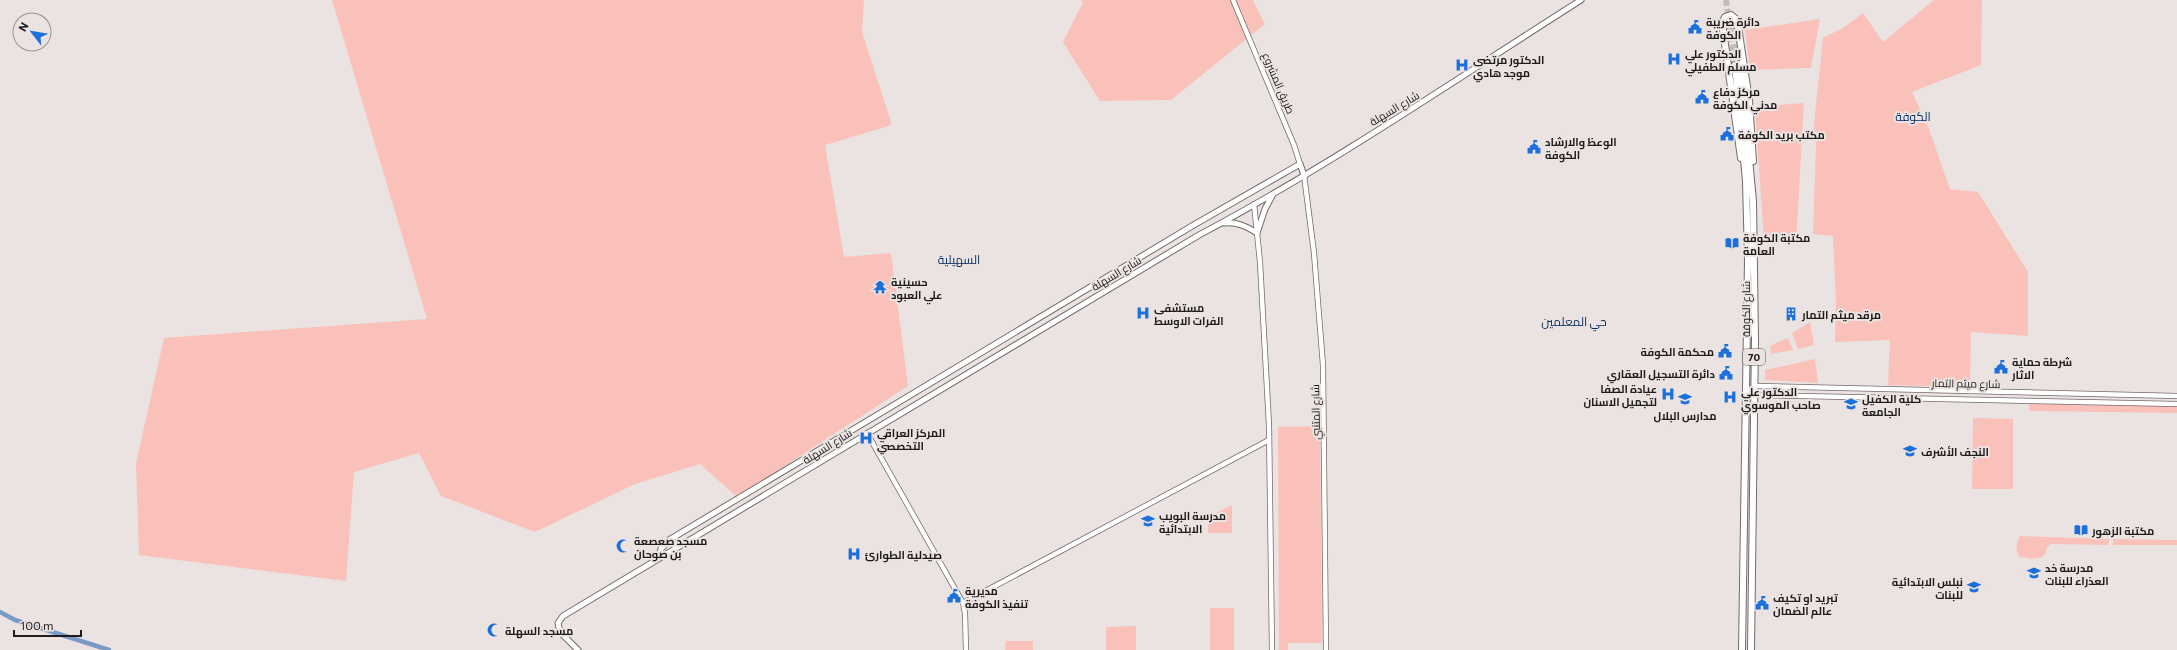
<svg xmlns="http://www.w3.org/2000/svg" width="2177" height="650" font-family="Commissioner,Cairo,sans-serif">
  <rect width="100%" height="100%" fill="#ebe3e1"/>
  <path fill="#f9c1b9" d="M332,0h532l-2,32 30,93 -67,20 19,112 47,-4 17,133 -171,111 -37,-33 -65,20 -100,48 -94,-36 -22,-43 -65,19 -8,109 -207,-26 -3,-92 28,-125 263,-19z
    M1081,0h172l12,24 -94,76 -71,1 -37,-59 20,-40z
    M1934,0h48l-1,65 -69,27 17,37 21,60 28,3 50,80v64l-57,-4 -1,55 -82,-2 2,-45 -55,2 1,-40 -3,-66 -20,-2 3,-91 -2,-19 9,-86 20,-10 20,-15 20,29z
    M1820,19l-9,49 -61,2 -5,-40z
    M1804,103l-8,141 -32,-2 -9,-135z
    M1810,322l4,23 -16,4 -6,-16z
    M1788,338l5,12 -22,4 -1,-8z
    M1815,359l3,24 -53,-3v-10z
    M2029,403l148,3v7l-148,-2z
    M1973,418l40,1v70h-41z
    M1320,426l2,217h-34v7h-9l-1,-223z
    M1232,505v28h-24v-16z
    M2020,536l89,3v6l-58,-1c-4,2 -4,4 -5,8 -5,10 -17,6 -26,5 -5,-5 -4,-15 0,-21z
    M2113,539l64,1v5h-64z
    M1210,608h24v42h-24z
    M1136,626v24h-30v-23z
    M1006,641h27v9h-28z"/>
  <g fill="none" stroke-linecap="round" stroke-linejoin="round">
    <path stroke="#7999c6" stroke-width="4.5" d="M0,612l15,8 94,30"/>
    <path stroke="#c2bbb9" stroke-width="6" stroke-dasharray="6 3" stroke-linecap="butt" d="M1726,0l9,65
      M1734,26l6,38"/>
    <g stroke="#736b6a" stroke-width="6">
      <path id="tertiary" d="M1233,0l61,145 6,19
        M1304,175l10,78 9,112 3,285
        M1254,204l6,58 9,163 3,225
        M1755,386l422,10
        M1755,395l422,9
        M867,433l96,170 2,10 1,37
        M963,603l306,-163"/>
    </g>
    <g stroke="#736b6a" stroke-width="7">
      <path id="secondary" d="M1224,223c13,-1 22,3 33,10l8,-24 8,-15
        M658,559l3,-10 8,-9 523,-314 108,-62 4,11
        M578,650l-18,-18 -2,-9 5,-7 636,-381c132,-70 256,-155 382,-235"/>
    </g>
    <g stroke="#736b6a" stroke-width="8">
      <path id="trunk" d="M1740,64l13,137 2,138 -4,311
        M1735,65l11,116 2,79 -6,390
        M1741,158l-19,-135 3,-6 6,-2 6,5 12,80 4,61"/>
    </g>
    <use href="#tertiary" stroke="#fff" stroke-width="4.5"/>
    <use href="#secondary" stroke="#fff" stroke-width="5"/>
    <use href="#trunk" stroke="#fff" stroke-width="6"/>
  </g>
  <defs>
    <g id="civic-bare" transform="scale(1.08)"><path d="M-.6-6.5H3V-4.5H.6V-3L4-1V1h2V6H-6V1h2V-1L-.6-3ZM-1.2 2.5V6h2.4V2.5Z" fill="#1d70db" stroke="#ebe3e1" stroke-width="2.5" paint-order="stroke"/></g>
    <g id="hospital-bare" transform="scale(1.08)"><path d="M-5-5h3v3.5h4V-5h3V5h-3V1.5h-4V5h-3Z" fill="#1d70db" stroke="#ebe3e1" stroke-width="2.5" paint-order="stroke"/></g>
    <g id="library-bare" transform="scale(1.08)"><path d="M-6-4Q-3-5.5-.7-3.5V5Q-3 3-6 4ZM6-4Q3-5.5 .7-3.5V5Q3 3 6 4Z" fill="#1d70db" stroke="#ebe3e1" stroke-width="2.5" paint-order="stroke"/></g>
    <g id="temple-bare" transform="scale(1.08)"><path d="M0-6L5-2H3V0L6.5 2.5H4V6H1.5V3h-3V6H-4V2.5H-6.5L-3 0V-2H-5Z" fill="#1d70db" stroke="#ebe3e1" stroke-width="2.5" paint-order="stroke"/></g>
    <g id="building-bare" transform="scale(1.08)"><path d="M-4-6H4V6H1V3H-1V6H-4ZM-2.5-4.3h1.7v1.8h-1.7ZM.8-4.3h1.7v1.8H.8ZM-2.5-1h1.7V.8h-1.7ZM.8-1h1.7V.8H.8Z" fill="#1d70db" stroke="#ebe3e1" stroke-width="2.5" paint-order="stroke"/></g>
    <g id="school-bare" transform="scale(1.08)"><path d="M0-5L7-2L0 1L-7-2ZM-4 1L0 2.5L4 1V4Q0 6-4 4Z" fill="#1d70db" stroke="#ebe3e1" stroke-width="2.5" paint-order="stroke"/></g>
    <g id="university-bare" transform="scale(1.08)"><path d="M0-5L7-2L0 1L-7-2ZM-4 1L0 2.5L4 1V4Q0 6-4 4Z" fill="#1d70db" stroke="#ebe3e1" stroke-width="2.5" paint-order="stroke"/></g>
    <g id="mosque-bare" transform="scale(1.08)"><path d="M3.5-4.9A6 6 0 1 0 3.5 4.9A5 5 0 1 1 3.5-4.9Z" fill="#1d70db" stroke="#ebe3e1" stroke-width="2.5" paint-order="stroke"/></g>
  </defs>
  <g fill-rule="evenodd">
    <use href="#civic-bare" x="1695" y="27"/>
    <use href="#hospital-bare" x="1674" y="59"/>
    <use href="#hospital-bare" x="1462" y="65"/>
    <use href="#civic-bare" x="1702" y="97"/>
    <use href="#civic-bare" x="1727" y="134"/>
    <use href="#civic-bare" x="1534" y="147"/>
    <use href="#library-bare" x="1732" y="243"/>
    <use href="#temple-bare" x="880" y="287"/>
    <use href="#hospital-bare" x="1143" y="313"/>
    <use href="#building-bare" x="1791" y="314"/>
    <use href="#civic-bare" x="1725" y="351"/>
    <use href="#civic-bare" x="2001" y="367"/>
    <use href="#civic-bare" x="1726" y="373"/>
    <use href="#hospital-bare" x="1668" y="394"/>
    <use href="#hospital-bare" x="1730" y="397"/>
    <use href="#school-bare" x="1685" y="399"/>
    <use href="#university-bare" x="1851" y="404"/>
    <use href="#hospital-bare" x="866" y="438"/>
    <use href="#university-bare" x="1910" y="451"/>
    <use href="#school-bare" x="1148" y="521"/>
    <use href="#library-bare" x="2081" y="530"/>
    <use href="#mosque-bare" x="623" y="546"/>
    <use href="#hospital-bare" x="854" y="554"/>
    <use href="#school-bare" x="2034" y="573"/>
    <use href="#school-bare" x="1974" y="587"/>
    <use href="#civic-bare" x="954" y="596"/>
    <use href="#civic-bare" x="1762" y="603"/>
    <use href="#mosque-bare" x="494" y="630"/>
  </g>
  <g text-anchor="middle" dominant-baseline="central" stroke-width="4" stroke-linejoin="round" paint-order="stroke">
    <rect fill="#ebe3e1" stroke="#5c5856" stroke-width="1" x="1743" y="349" width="22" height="16" rx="3"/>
    <g font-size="10" font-weight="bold" fill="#1f1c1b">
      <text x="1754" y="357">70</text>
    </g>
    <g font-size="11" font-weight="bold" fill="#1f1c1b" stroke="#ebe3e1" text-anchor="start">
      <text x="1706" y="21">دائرة ضريبة<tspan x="1706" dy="13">الكوفة</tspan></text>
      <text x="1685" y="53">الدكتور علي<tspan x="1685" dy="13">مسلم الطفيلي</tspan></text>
      <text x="1473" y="59">الدكتور مرتضى<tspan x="1473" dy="13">موجد هادي</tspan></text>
      <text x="1713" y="91">مركز دفاع<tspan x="1713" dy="13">مدني الكوفة</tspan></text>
      <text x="1738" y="134">مكتب بريد الكوفة</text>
      <text x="1545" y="141">الوعظ والارشاد<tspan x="1545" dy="13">الكوفة</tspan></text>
      <text x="1743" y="237">مكتبة الكوفة<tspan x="1743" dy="13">العامة</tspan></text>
      <text x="891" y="281">حسينية<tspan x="891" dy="13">علي العبود</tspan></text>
      <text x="1154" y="307">مستشفى<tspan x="1154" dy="13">الفرات الاوسط</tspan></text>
      <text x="1802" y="314">مرقد ميثم التمار</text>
      <text x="1714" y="351" text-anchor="end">محكمة الكوفة</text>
      <text x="2012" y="361">شرطة حماية<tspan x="2012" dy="13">الاثار</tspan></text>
      <text x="1715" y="373" text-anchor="end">دائرة التسجيل العقاري</text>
      <text x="1657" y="388" text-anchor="end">عيادة الصفا<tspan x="1657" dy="13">لتجميل الاسنان</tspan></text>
      <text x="1741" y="391">الدكتور علي<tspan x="1741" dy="13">صاحب الموسوي</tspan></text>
      <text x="1862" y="398">كلية الكفيل<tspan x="1862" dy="13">الجامعة</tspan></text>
      <text x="1685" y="415" text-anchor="middle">مدارس البلال</text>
      <text x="877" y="432">المركز العراقي<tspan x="877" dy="13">التخصصي</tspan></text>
      <text x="1921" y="451">النجف الأشرف</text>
      <text x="1159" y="515">مدرسة البويب<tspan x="1159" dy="13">الابتدائية</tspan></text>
      <text x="2092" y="530">مكتبة الزهور</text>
      <text x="634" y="540">مسجد صعصعة<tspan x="634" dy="13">بن صوحان</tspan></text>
      <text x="865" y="554">صيدلية الطوارئ</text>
      <text x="2045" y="567">مدرسة خد<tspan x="2045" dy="13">العذراء للبنات</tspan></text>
      <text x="1963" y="581" text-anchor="end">نبلس الابتدائية<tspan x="1963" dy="13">للبنات</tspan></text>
      <text x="965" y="590">مديرية<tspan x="965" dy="13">تنفيذ الكوفة</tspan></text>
      <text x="1773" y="597">تبريد او تكيف<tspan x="1773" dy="13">عالم الضمان</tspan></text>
      <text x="505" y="630">مسجد السهلة</text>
    </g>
    <g font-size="11" fill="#1f1c1b" stroke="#ebe3e1">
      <text transform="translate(1279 83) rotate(67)">طريق المشروع</text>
      <text transform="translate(1394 108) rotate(-31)">شارع السهلة</text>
      <text transform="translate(1116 273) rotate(-31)">شارع السهلة</text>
      <text transform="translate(1745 309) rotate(-90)">شارع الكوفة</text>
      <text transform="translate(1966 383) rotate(1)">شارع ميثم التمار</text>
      <text transform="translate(1315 412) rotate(-91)">شارع المتنبي</text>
      <text transform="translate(827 446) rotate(-32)">شارع السهلة</text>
    </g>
    <g font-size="12" fill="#032a5d" stroke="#ebe3e1">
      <text x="1913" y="116">الكوفة</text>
      <text x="959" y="259">السهيلية</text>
      <text x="1574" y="321">حي المعلمين</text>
    </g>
  </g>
  <g transform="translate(32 32) rotate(301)"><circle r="19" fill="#ebe3e1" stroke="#999392"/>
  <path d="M0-3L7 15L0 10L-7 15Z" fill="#1d70db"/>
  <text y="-6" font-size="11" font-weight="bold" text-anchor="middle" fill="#1f1c1b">N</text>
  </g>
  <path d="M14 630v6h67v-6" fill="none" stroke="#1f1c1b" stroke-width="2"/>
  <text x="20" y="630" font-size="12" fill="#1f1c1b" stroke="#ebe3e1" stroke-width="3" paint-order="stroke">100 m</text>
</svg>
